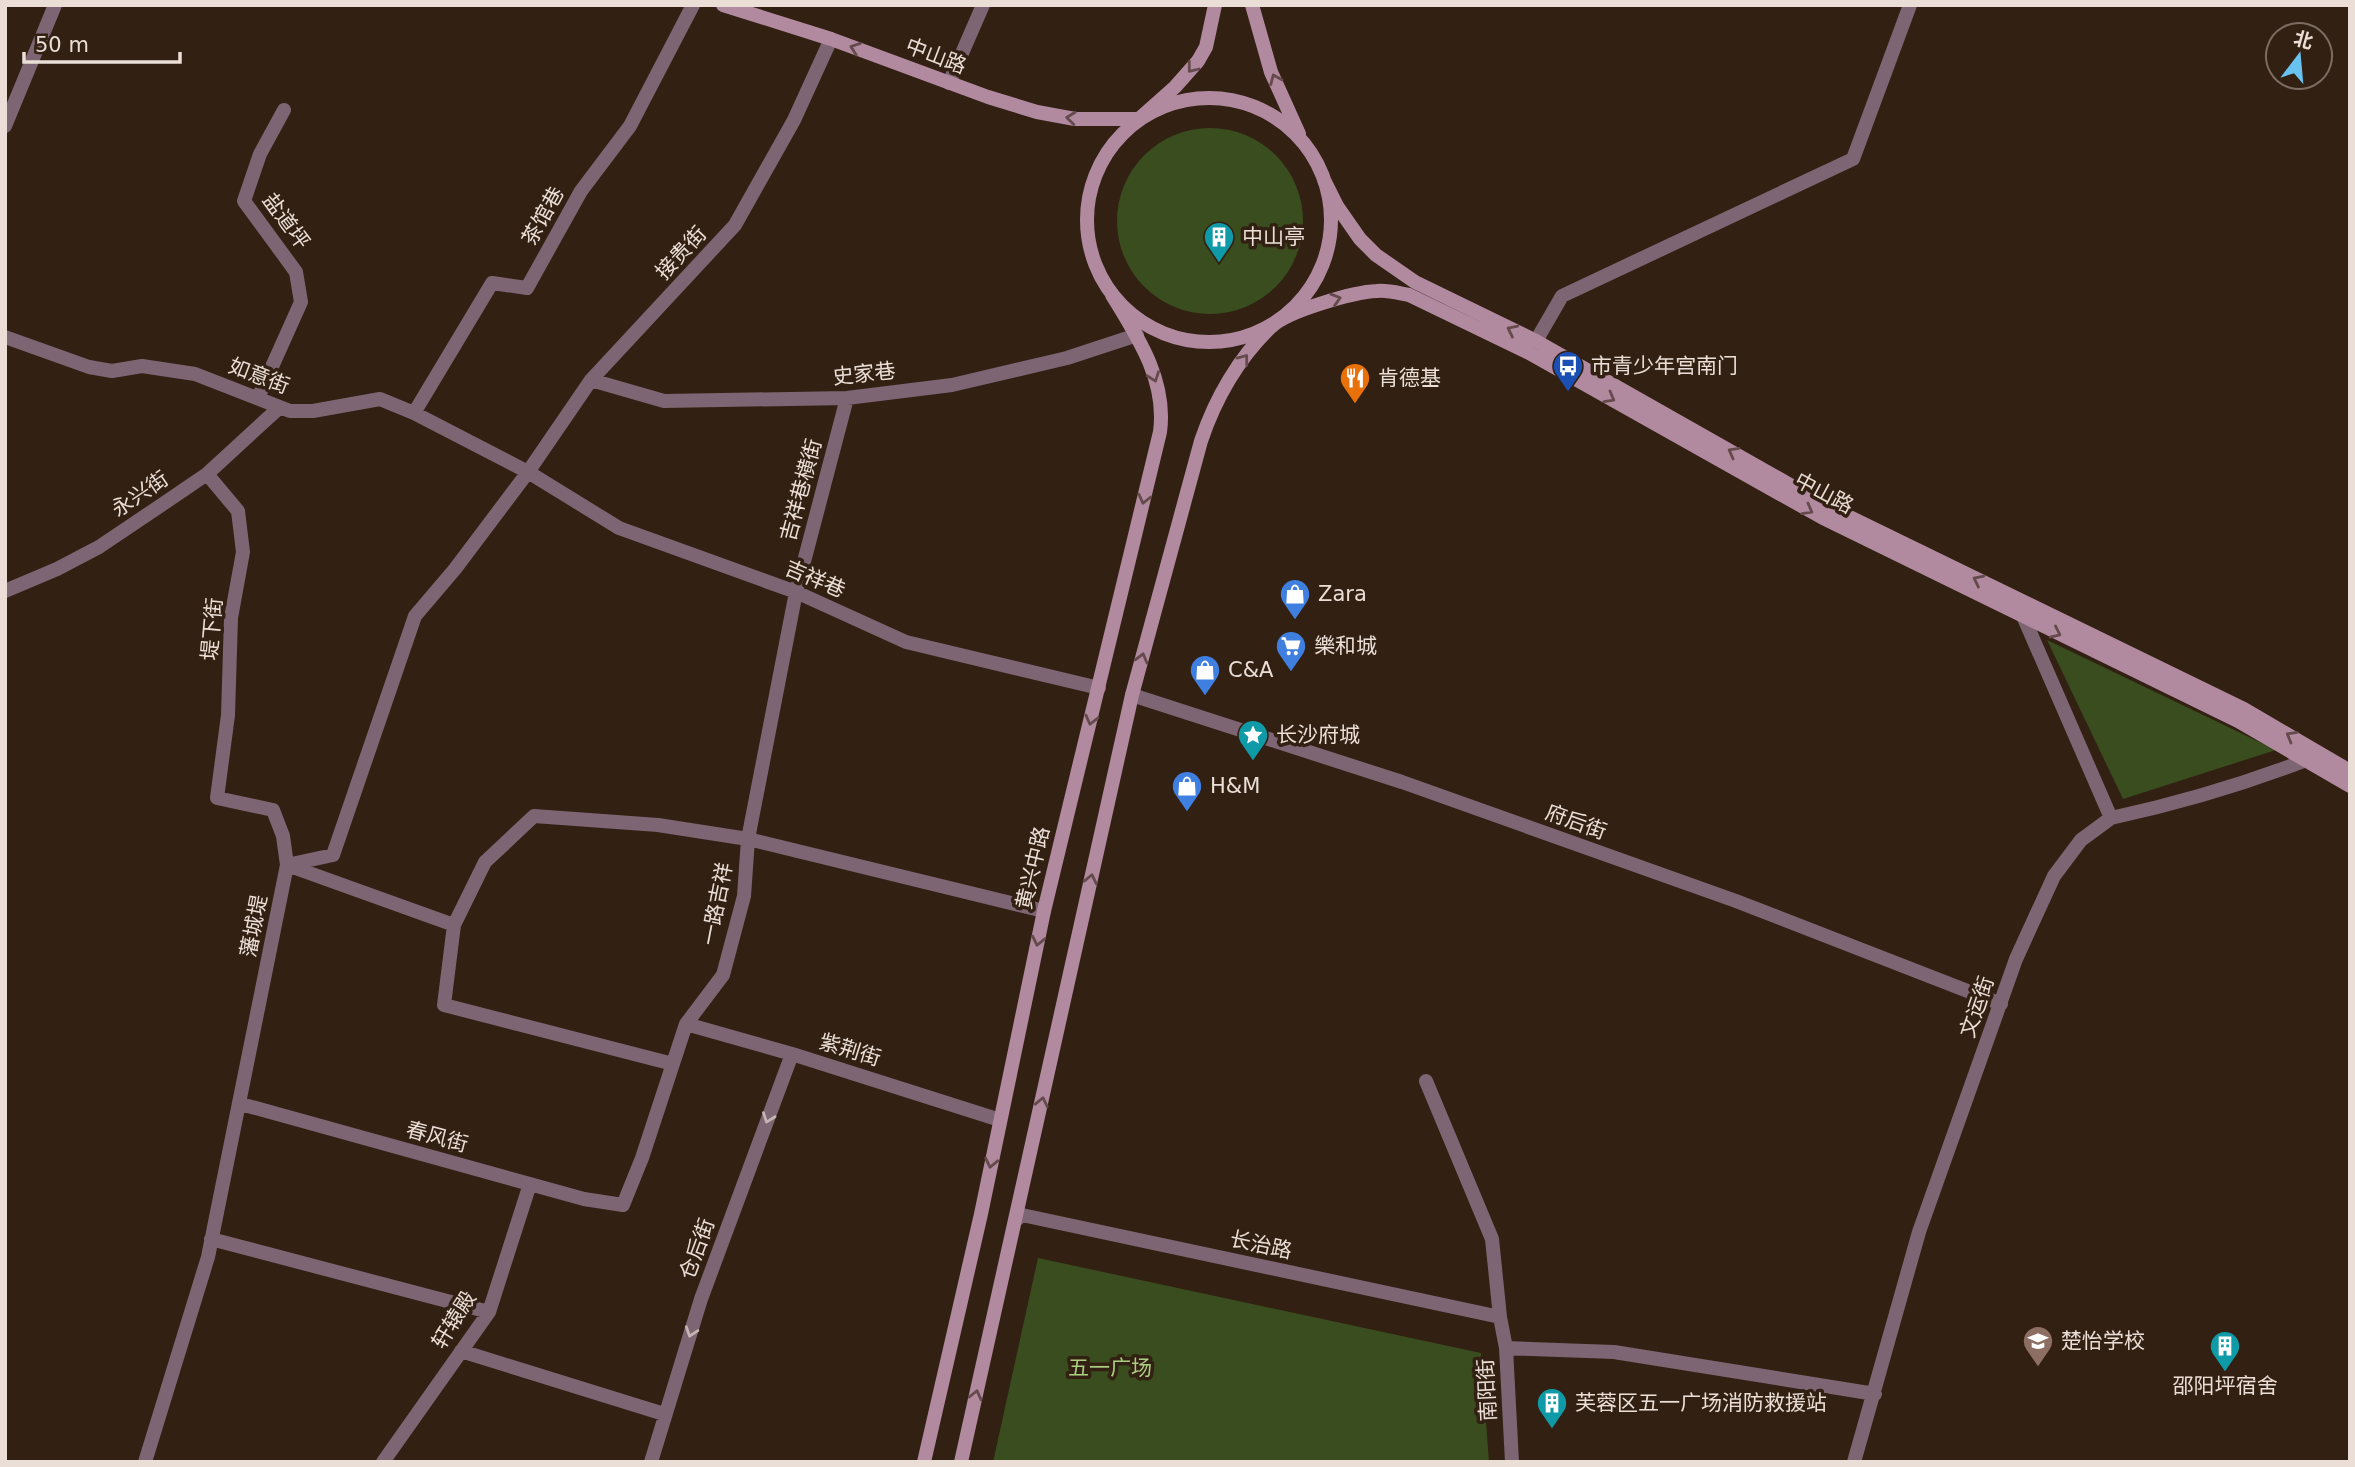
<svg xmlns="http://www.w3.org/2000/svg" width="2355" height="1467" font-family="'DejaVu Sans','Noto Sans SC',sans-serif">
  <rect width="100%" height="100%" fill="#322013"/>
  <path fill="#394d1e" d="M1117 221a93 93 0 1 1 186 0a93 93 0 1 1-186 0Z
    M2047,640l229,110 -153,49z
    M1038,1258l443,95 8,109h-496z"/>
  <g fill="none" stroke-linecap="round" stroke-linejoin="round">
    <path stroke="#7e6573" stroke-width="14" d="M949,83l34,-78
      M5,126l50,-121
      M5,337l84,30 23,4 30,-5 53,8 95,37h23l67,-12 34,14 114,59 91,56 177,64 110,50 193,46
      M1536,341l26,-45 291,-137 57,-154
      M591,380l73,21 183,-3 105,-13 115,-27 70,-23
      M258,398l43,-96 -5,-30 -52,-71 16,-47 24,-44
      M414,413l78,-130 35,5 54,-97 49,-65 63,-121
      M207,474l31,37 5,41 -12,66 -3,97 -11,83 56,12 10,26 4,29 167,60 31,-63 49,-46 124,9 90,14 296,72
      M5,591l52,-22 42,-22 58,-39 50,-34 73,-67
      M1132,695l270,87 334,119 265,103
      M2111,818c70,-15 137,-35 203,-61
      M454,925l-10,80 229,59
      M686,1024l106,30 208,66
      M1426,1081l66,158 8,78 6,31 6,114
      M241,1104l343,95 39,6 19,-47 44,-134 37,-49 21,-79 4,-57 48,-247 51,-194
      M1015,1221l7,-6 478,102
      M211,1239l278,73
      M1506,1348l108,4 261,42
      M461,1351l203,63
      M145,1462l63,-205 79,-392 46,-10 82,-239 40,-47 73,-97 63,-92 144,-155 59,-105 37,-81
      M383,1462l106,-150 41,-128
      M651,1462l50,-163 91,-245
      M1854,1462l65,-230 97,-273 38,-83 27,-36 30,-22 -91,-209"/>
    <path stroke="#b18aa0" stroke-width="14" d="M723,5l108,34 157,58 49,15 38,7h64l36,-32 23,-26 8,-14 9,-42
      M1252,5l19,67 28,62
      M1087 220a122 122 0 1 1 244 0a122 122 0 1 1-244 0Z
      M1325,182l12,24 23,33 16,16 39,27 121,59 293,166 415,202 106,62
      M924,1462l57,-248 63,-303 116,-479c7,-51 -22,-95 -48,-137
      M961,1462l171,-767 69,-254c14,-42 38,-84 70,-114 16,-16 83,-35 106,-36 11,-1 21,2 32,4l120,58 294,165 415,203 112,65"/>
  </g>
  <defs><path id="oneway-chevron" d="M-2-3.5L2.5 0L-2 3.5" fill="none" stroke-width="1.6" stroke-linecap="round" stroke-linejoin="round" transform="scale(1.75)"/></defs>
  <g stroke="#654a4b">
    <use href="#oneway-chevron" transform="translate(855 48) rotate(-160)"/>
    <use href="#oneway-chevron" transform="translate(1192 68) rotate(128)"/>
    <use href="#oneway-chevron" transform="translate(1275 79) rotate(-113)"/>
    <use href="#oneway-chevron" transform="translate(1071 118) rotate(-174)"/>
    <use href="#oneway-chevron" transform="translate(1336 299) rotate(-17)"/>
    <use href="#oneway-chevron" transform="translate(1512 330) rotate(-154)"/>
    <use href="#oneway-chevron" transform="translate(1244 359) rotate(-53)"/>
    <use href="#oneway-chevron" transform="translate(1154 377) rotate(70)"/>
    <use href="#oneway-chevron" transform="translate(1610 398) rotate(29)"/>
    <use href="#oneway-chevron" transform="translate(1733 452) rotate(-151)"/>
    <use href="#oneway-chevron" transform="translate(1144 499) rotate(103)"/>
    <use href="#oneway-chevron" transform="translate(1808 510) rotate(29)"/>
    <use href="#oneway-chevron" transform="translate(1978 580) rotate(-154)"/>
    <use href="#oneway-chevron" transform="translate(2056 633) rotate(25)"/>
    <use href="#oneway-chevron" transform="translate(1142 658) rotate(-75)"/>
    <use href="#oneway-chevron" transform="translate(1091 720) rotate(104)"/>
    <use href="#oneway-chevron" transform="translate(2291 736) rotate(-150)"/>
    <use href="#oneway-chevron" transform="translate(1091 879) rotate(-78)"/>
    <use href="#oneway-chevron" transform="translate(1038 941) rotate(102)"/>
    <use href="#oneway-chevron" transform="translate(1042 1102) rotate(-78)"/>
    <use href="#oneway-chevron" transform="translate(991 1163) rotate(102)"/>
    <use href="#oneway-chevron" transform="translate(976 1395) rotate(-77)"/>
  </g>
  <g stroke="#c4b4b3">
    <use href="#oneway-chevron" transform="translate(768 1118) rotate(110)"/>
    <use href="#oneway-chevron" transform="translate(691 1332) rotate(108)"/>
  </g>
  <defs>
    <g id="building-pin" transform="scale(1.575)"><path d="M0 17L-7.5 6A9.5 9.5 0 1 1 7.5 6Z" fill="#0f9aa8" stroke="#322013"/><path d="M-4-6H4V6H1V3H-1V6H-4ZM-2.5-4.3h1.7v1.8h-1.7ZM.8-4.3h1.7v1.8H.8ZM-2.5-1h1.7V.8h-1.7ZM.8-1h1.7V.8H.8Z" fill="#fff"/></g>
    <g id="bus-pin" transform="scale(1.575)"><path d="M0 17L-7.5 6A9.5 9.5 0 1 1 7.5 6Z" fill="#1a4fb4" stroke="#322013"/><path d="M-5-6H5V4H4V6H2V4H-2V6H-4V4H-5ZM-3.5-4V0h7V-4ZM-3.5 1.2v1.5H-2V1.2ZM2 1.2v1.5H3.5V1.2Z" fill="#fff"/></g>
    <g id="restaurant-pin" transform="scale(1.575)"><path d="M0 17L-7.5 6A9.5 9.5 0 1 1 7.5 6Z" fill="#e8710a" stroke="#322013"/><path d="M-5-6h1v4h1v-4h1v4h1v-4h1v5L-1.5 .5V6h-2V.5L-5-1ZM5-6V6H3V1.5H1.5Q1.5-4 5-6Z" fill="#fff"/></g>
    <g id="shop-pin" transform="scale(1.575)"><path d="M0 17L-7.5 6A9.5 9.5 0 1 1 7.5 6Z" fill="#3f7fe0" stroke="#322013"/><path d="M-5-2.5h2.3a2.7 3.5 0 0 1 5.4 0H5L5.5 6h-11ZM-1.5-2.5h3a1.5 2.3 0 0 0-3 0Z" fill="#fff"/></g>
    <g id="supermarket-pin" transform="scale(1.575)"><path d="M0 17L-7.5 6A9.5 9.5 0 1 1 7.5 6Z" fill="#3f7fe0" stroke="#322013"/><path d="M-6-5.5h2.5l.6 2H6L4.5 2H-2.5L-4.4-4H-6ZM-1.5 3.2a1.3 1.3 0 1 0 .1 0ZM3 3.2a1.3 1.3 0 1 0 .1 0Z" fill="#fff"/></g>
    <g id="sight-pin" transform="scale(1.575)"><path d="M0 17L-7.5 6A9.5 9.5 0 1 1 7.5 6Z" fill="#0f9aa8" stroke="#322013"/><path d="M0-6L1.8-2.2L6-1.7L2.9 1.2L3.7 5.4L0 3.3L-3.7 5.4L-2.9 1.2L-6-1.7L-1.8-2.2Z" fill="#fff"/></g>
    <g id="school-pin" transform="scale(1.575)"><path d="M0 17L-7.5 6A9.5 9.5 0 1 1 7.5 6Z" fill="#8d6e63" stroke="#322013"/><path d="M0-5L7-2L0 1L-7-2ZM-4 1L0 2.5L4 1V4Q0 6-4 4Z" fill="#fff"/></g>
  </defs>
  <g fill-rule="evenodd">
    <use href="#building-pin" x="1219" y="237"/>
    <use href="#bus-pin" x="1568" y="366"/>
    <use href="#restaurant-pin" x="1355" y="378"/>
    <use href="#shop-pin" x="1295" y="594"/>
    <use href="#supermarket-pin" x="1291" y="646"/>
    <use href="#shop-pin" x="1205" y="670"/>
    <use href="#sight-pin" x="1253" y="735"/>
    <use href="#shop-pin" x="1187" y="786"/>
    <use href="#school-pin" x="2038" y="1341"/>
    <use href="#building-pin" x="2225" y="1346"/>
    <use href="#building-pin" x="1552" y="1403"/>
  </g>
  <g text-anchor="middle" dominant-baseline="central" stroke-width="7" stroke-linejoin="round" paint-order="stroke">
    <g font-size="21" fill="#eaded6" stroke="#322013">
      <text transform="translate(936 56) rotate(21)">中山路</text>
      <text transform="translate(543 216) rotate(-61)">茶馆巷</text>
      <text transform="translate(286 221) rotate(54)">盐道坪</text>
      <text transform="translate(681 253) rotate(-47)">接贵街</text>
      <text transform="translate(864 374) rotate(-6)">史家巷</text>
      <text transform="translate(259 376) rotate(21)">如意街</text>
      <text transform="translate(801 490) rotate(-75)">吉祥巷横街</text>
      <text transform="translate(1824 493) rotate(28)">中山路</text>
      <text transform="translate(140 494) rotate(-34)">永兴街</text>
      <text transform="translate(815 579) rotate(23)">吉祥巷</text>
      <text transform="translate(212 629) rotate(-85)">堤下街</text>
      <text transform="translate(1576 822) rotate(20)">府后街</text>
      <text transform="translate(1033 868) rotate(-77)">黄兴中路</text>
      <text transform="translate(717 904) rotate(-79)">一路吉祥</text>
      <text transform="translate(254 926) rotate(-79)">藩城堤</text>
      <text transform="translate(1977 1007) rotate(-71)">文运街</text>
      <text transform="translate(850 1050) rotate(17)">紫荆街</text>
      <text transform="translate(437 1137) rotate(15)">春风街</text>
      <text transform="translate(1261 1245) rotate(12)">长治路</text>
      <text transform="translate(697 1249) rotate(-70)">仓后街</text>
      <text transform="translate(454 1320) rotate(-58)">轩辕殿</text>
      <text transform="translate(1487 1390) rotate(-93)">南阳街</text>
    </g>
    <g font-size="21" fill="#eaded6" stroke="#322013" text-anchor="start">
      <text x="1242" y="237">中山亭</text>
      <text x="1591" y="366">市青少年宫南门</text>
      <text x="1378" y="378">肯德基</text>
      <text x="1318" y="594">Zara</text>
      <text x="1314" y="646">樂和城</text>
      <text x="1228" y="670">C&amp;A</text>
      <text x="1276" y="735">长沙府城</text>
      <text x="1210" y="786">H&amp;M</text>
      <text x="2061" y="1341">楚怡学校</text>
      <text x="2225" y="1386" text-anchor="middle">邵阳坪宿舍</text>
      <text x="1575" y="1403">芙蓉区五一广场消防救援站</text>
    </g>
    <g font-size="21" fill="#abcf80" stroke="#322013">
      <text x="1110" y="1368">五一广场</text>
    </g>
  </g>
  <rect width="2355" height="1467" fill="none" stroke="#eaded6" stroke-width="14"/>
  <g transform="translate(2299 56) rotate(16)"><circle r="33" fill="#322013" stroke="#7c6c61" stroke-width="2"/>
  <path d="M0-5L12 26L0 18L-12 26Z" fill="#69c3f1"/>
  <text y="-10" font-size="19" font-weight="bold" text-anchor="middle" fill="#eaded6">北</text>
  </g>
  <path d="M24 52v10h156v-10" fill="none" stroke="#eaded6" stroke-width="3.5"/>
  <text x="35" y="52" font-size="21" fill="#eaded6" stroke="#322013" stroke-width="5" paint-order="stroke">50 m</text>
</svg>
